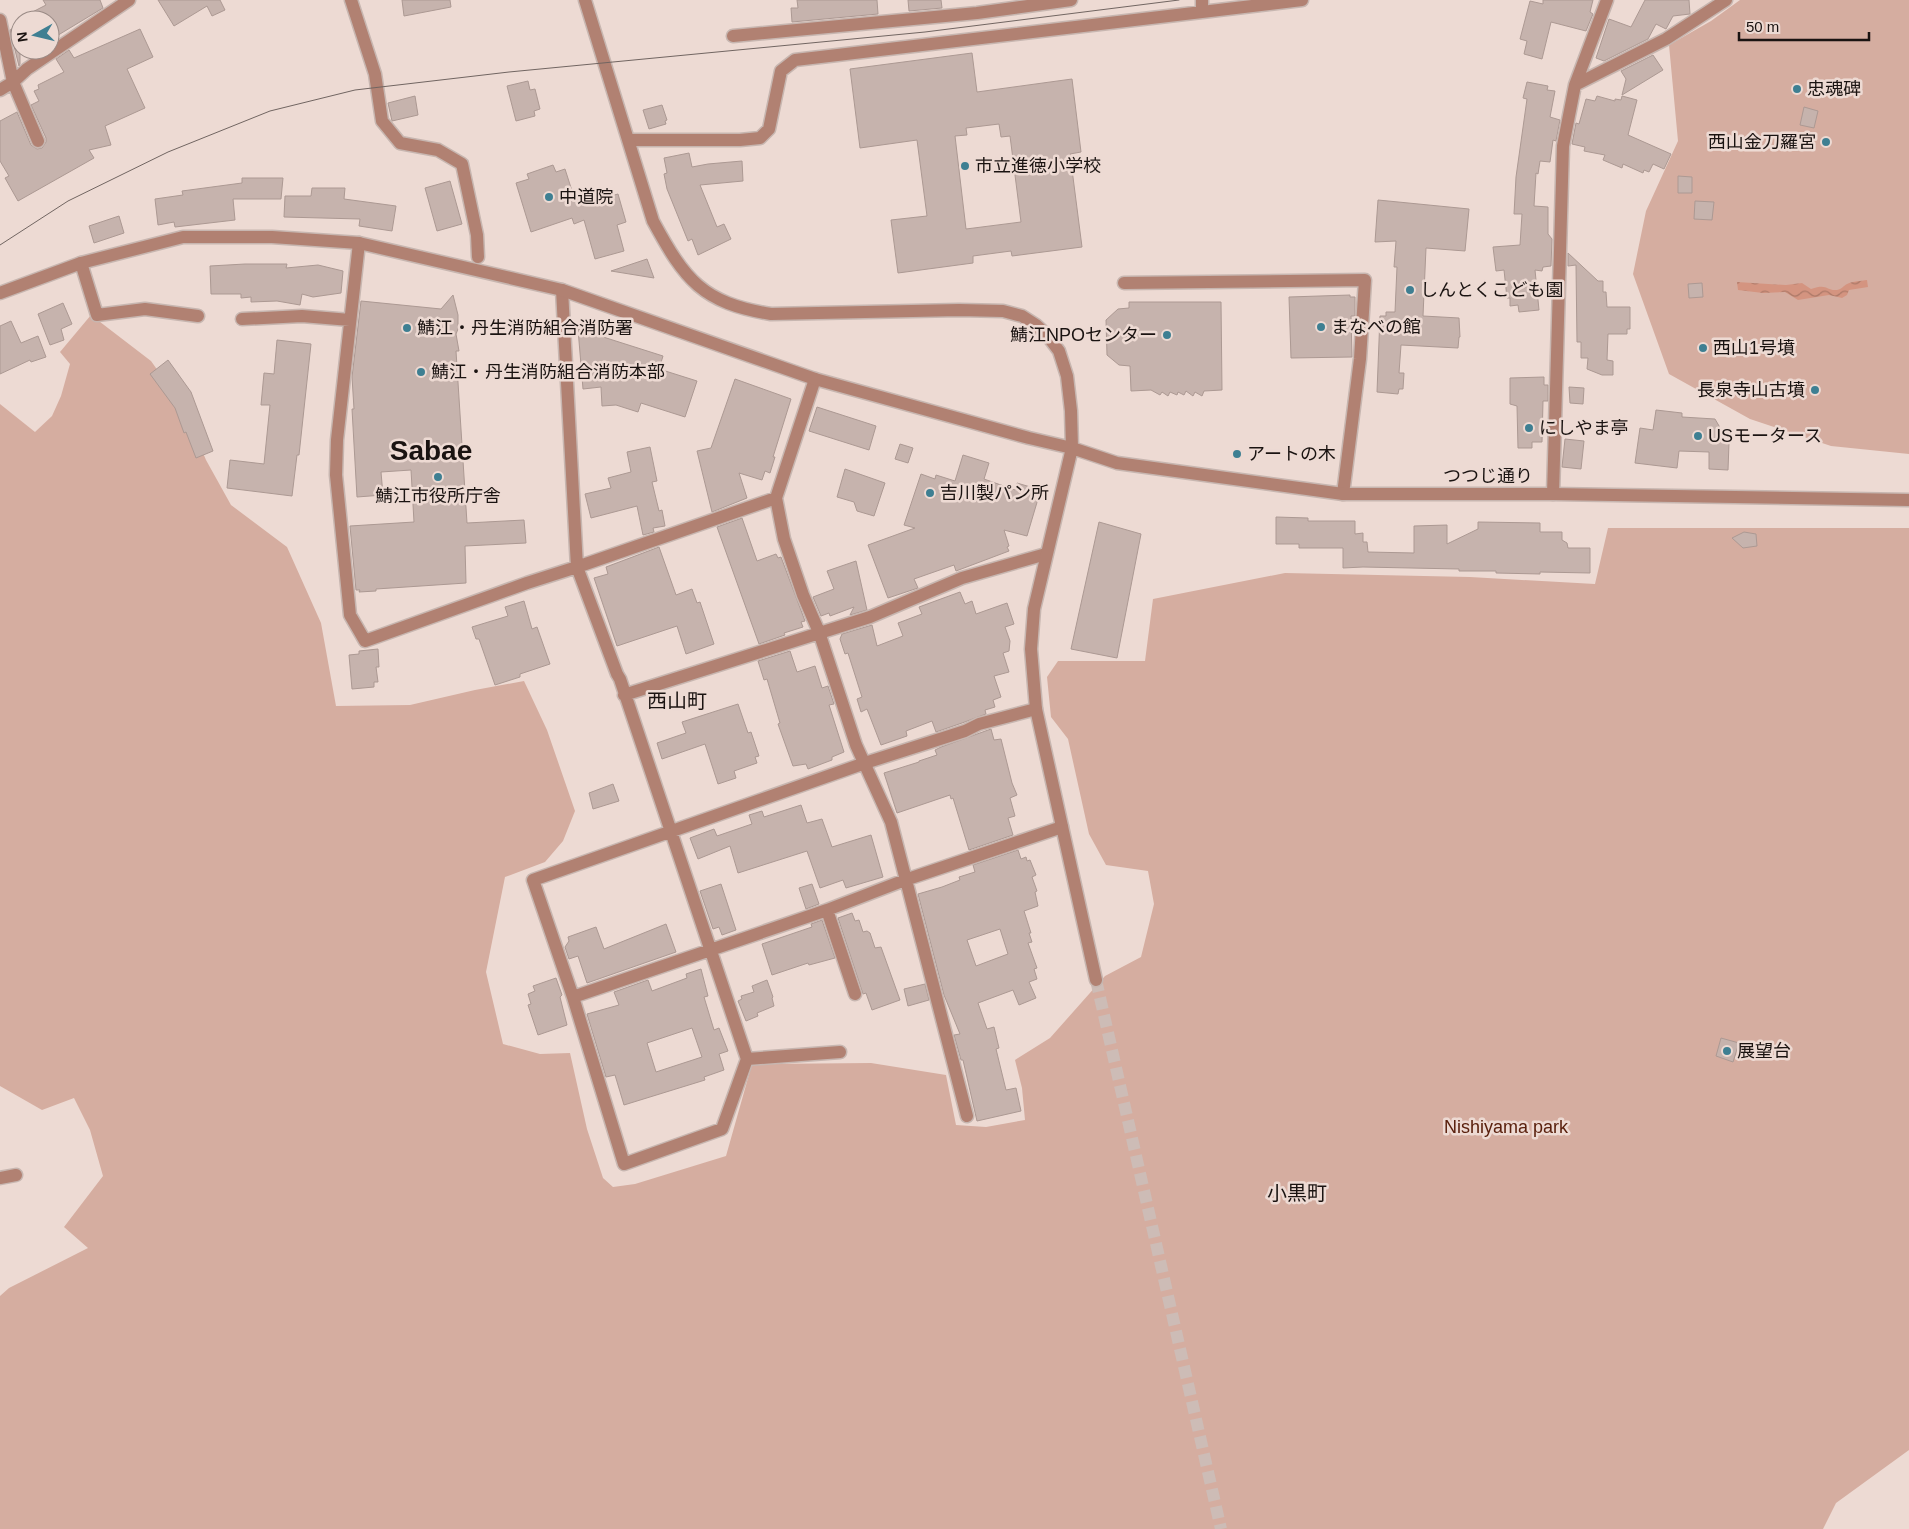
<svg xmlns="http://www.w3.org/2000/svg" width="1909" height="1529" font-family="Helvetica,'Noto Sans JP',sans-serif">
  <defs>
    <pattern id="water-waves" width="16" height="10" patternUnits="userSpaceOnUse" patternTransform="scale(1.25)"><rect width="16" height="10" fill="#d49480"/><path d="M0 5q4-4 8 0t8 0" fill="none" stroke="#ab7867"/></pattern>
  </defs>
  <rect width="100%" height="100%" fill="#eddad3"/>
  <path fill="#d5ada0" d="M1740,0h169v454l-78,-8 -81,-27 -81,-45 -36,-100 13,-63 32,-70 -9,-96 42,-24z
    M91,315l60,46 32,45 23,54 25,45 56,42 34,76 15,83 74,-1 65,-15 49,-9 23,49 28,81 -12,30 -18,21 -40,15 -19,95 17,72 37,10 30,-1 17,76 16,49 10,9 22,-3 91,-28 26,-92 119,-1 75,12 10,50 30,2 39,-7 -3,-32 -7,-28 35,-22 55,-62 36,-19 13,-53 -6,-33 -42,-6 -17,-31 -21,-95 -17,-22 -4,-40 11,-16h87l8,-62 132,-26 185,4 125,7 13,-56h301v922l-73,53 -13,26h-1823v-233l9,-8 79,-40 -24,-21 39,-51 -13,-46 -16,-32 -32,12 -42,-24v-682l35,28 17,-16 9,-20 9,-32 -10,-12z"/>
  <path fill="url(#water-waves)" d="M1867,280l1,7 -19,3 -2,5 -5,3 -13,-3 -31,5 -13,-8 -22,1 -25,-3 -1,-8 49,3 16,-2 9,6c17,-6 15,2 26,1 5,-1 6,-4 10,-6 6,-3 14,-3 20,-4z"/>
  <path fill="#c6b3ad" stroke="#ac9993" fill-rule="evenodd" d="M43,0h57l3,8 -53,32v-20h-33l29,-15z
    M158,0h62l5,10 -13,6 -5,-10 -33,20z
    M402,0h48l1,7 -47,9z
    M797,0h80l1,14 -86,8 -1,-14h7z
    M908,0h33l1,8 -33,3z
    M1543,0h50l-3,12 3,2 -7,17 -35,-9 -9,37 -18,-5 3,-13 -7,-2 10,-38 13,3z
    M1645,0h44l1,14 -17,2 -7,13 -10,-5 -8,15 -44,22 -8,-3 13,-39 22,8z
    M20,25v39l-1,2 -9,-36z
    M140,29l13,28 -26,12 18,39 -40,18 6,19 -22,5 5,8 -76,43 -13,-23 4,-2 -9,-15v-40l17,-9 14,33 6,4 5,-1 4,-6v-4l-15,-33 8,-4 -5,-10 5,-2 -1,-4 26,-13 -8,-13 13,-9 5,8z
    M972,53l5,39 95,-13 9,73 -11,2 12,93 -70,9 -1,-5 -38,5v7l-75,10 -7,-53 36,-4 -10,-76 -57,8 -10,-79zM999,124l2,13 9,-1 11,86 -55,7 -11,-93 12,-1 -1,-7z
    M1653,55l10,15 -41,25 4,-16 -5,-8z
    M528,81l2,9 5,-1 5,20 -6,2 1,5 -19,5 -9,-35z
    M1527,82l21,4 -1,4 8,1 -5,26 10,3 -4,21 -3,-1 -3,22 -10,-1 -2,13 -2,-1 -2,33 14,1v27l4,5 -1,27 -8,1 -1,4 -7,-1 4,40 -20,2 -1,-7 -8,1v-8h-3l-3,-28 -8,1 -3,-24 27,-2 2,-31h-8l2,-37 11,-78 -4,-1z
    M415,96l3,19 -26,6 -4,-18z
    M1597,96l18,5v-2l6,1 1,-4 15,4 -9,35 43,19 -7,15 -11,-5 -4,8 -5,-2 -1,3 -20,-9 -1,4 -19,-8 2,-5 -21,-4 1,-4 -13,-3 4,-21 3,1 7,-25 9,2z
    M662,105l5,15 -2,1 1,3 -17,5 -6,-19z
    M1804,107l14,4 -4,17 -14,-3z
    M689,153l3,14 16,-3 34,-3 1,20 -43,4 17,42 7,-3 7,15 -33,16 -6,-16 -4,2 -21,-52 -3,-15 3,-1 -3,-15z
    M553,165l3,7 9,-3 8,25 3,-1 3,12 39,-11 8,28 -9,3 7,26 -29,8 -11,-39 -10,4 -2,-6 -41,14 -15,-49 13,-4 -2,-5z
    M1678,176l14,1v16h-14z
    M242,178h41l-2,21h-48l2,21 -60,7 -1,-5 -16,3 -3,-26 28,-4 -1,-4 60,-8z
    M450,181l12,43 -25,7 -12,-43z
    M312,188h33l-1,11 52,7 -4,25 -33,-5 1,-7 -76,-2 1,-21h26z
    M1378,200l91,9 -4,42 -39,-3 -3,68 36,2 1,19h-1l-1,11 -57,-3 -2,28h5l-1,16h-4l-1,5 -21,-2 3,-76h6v-4h9l2,-45h-3l2,-26 -21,1z
    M1695,201l19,1 -2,18 -18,-1z
    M119,216l5,17 -30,10 -5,-17z
    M1568,253l30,28h5v11h3l1,15h23v22h-3v5h-19l-1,26 6,1v14h-11l-15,-6 1,-11h-7v-16h-4l-1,-77 -8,1z
    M647,259l7,19 -43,-7z
    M245,264h42l-1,4 32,-3 25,6 -2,22 -28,4 -11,-3 -2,11 -23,-4 -26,1v-5l-10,1v-4h-30l-1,-28z
    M1702,283l1,14 -14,1 -1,-14z
    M453,295l5,20v14l-2,5 3,17h-3l11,172 57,-3 2,23 -61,3 1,37 -90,6v2l-17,1 1,-2h-4l-6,-64 64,-4 -3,-52 -30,2 2,23 -26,2 -5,-88h2l-2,-32 9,-76 80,8z
    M1350,295v2h5v19h-4l1,41 -61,1 -2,-61z
    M1129,302h92l1,88 -18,1 -2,5 -7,-4 -2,4 -7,-5 -2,4 -6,-3 -1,3 -7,-3 -2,4 -6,-4 -2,3 -9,-5 -20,1 -1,-25 -11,-1 -12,-10 -1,-35 12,-11 11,-1z
    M63,303l9,21 -11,5 3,11 -14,5 -12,-31z
    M11,321l10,22 17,-7 8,21 -15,5 -1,-2 -30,14v-48z
    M578,329l85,27 -4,13 38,12 -12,36 -44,-14 -3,9 -22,-7 -14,1 -1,-19 -18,2z
    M277,340l34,4 -12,111h-2l-5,41 -65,-8 3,-28 34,4 6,-59h-9l3,-32 10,1z
    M168,360l23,32 22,59 -17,7 -10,-26 -2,1 -9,-25 -25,-34z
    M1544,377v8h4v16h-5l-1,41h-10v6h-14l-1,-42 -7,-2v-26z
    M735,379l56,20 -18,58h2l-5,16 -5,-2 -3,9 -23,-7 8,25 -35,14 -15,-61 14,-3z
    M1569,387l15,1 -1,16 -13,-1z
    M817,407l59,19 -7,24 -60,-19z
    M1656,410l26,3v4l33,2 14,24 -1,27 -19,-1v-17l-30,-1 -2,17 -42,-5 5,-35 13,2z
    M1565,439l19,2 -3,28 -19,-2z
    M900,444l13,4 -5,15 -13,-4z
    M650,447l7,34 -5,1 7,29 3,-1 3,16 -12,2 1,4 -11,3 -6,-29 -46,12 -6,-24 26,-6 -3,-10 23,-6 -4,-20z
    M963,455l26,8 -5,16 31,11 2,-7 20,6 -2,9 3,1 -11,37 -23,-6 5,16 -2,1 2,4 -53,20 -2,-6 -40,14 4,9 -30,10 -20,-53 47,-17 -11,-3 17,-51 14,5 1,-4 19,6z
    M845,469l40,14 -11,33 -17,-5 -3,-9 -17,-5z
    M1276,517l32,1v3h47v13l8,-1v9h4l1,10 46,1v-27l33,-1v19l31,-15v-7l62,1v9h22v8l5,3 1,5h22v25l-50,-1v2l-44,-1v-2h-37v-2l-96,-2 -20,1v-20h-44v-4h-23z
    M742,518l15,43 19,-7 2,4 3,-1 24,64 -4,1 2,5 -19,6 1,2 -26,9 -42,-117z
    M1099,522l42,12 -24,124 -46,-9z
    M1744,532l12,2 1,12 -14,2 -11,-10z
    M659,547l17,48 16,-6 5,14 3,-1 14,42 -28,10 -9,-28 -60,20 -23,-68 14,-4 -2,-7z
    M856,561l11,49 -17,5 4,-8 -24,9 -1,-3 -8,3 -8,-19 21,-8 -7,-18z
    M960,592l5,12 7,-3 4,13 31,-11 7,21 -9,3 5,14 -1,10 -6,2 6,19 -15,4 7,21 -8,3 2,7 -10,3 1,4 -24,9 -26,9 -4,-11 -26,10 1,5 -26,9 -14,-36 -6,3 -4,-13 5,-2 -14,-44 -3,1 -5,-15 2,-5 30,-9 5,21 26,-10 -5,-13 24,-9 -3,-7z
    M524,601l8,28 5,-2 13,37 -30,10v3l-25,8 -16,-46h-3l-4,-12 36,-11 -3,-9z
    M378,649l1,18h-3l2,15h-4v5l-22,2 -3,-34 10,-1v-3z
    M790,651l7,21 18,-6 7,22 6,-2 6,18 -5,1 15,47 -12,5v3l-24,9 -2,-5 -13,2 -15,-42 2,-1 -13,-44 -3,1 -6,-19z
    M738,704l10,29 3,-1 8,24 -4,1 2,6 -23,8 2,7 -18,6 -13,-40 -43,15 -5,-16 29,-10 -4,-11z
    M991,729l3,11 7,-1 11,44 5,12 -7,3 5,18 -7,2 5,17 -44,15 -16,-52 -2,1 -1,-4 -53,18 -13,-40 35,-11v-1l18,-6 -2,-5 6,-3z
    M613,784l6,17 -26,8 -4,-16z
    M801,805l6,18 15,-4 10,28 39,-12 12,42 -37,11 -3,-8 -23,8 -13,-37 -69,22 -8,-27 -32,13 -8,-21 24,-9 3,7 35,-12 -3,-9 13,-4 2,6z
    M1018,850l3,9 5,-2 1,4 3,-1 6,15 -4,2 5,14 -2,1 3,14 -14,5 7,22h-2l3,9 -4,1 9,25 -3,1 3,10 -8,3 7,16 -17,7 -6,-15 -35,13 9,26 7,-2 5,21 -3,1 10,41 10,-2 5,23 -44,10 -14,-61h-2l-7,-25 6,-1 -16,-39 -26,-101 24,-7 18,-7 -1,-3 16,-5 -2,-7zM1000,929l8,25 -32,12 -9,-26z
    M721,884l15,46 -14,5 -3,-8 -6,2 -13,-38z
    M812,884l7,20 -13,5 -7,-21z
    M852,913l3,8 4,-1 4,12 4,-1 3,2 5,15 6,-1 19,53 -28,10 -6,-17 -3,1 -25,-76z
    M822,920l13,38 -26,7 -1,-2 -36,12 -10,-31 50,-17 -1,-3z
    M666,924l10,28 -89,31 -9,-27 -9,3 -4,-12 4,-6 -1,-4 28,-10 8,22z
    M701,969l7,27 -4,1 10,33 5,-2 9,23 -9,3 5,16 -20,7 1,3 -81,25 -9,-30 -9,2 -19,-63 32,-9 -5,-13 34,-12 4,11 35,-13 -1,-4zM692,1028l10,29 -46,15 -9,-29z
    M556,978l6,17 -2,2 7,28 -29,10 -10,-30 3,-1 -3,-10 7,-3 -2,-5z
    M767,980l6,17 -1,1 2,8 -17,7 1,3 -12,5 -8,-20 4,-2 -1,-3 13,-4 -2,-6z
    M925,984l4,16 -21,6 -4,-17z
    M1721,1038l18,5 -6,19 -17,-6z"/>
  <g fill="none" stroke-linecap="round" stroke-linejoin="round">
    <path stroke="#cdbcb6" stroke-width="12" stroke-dasharray="12 6" stroke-linecap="butt" d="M1096,980l125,549"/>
    <g stroke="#c7b6b0" stroke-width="15">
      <path id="minor" d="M351,0l24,74 7,47 18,22 38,7 24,14 15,71 1,22
        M1202,0v12l100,-12
        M0,20l13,62 25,59
        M733,36l244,-23 94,-13
        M1575,85l91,-46 60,-39
        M0,90l13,-8 14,-13 102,-69
        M629,140h111l20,-2 9,-9 12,-58 14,-11 407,-48
        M359,243l-22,197 -1,35 14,140 15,26 162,-58 50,-16 199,-69
        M81,263l16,52 48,-6 53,7
        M1124,283l241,-3 -5,79 -17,135
        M562,290l15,277 40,107 3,5 127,380
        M242,319l60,-3 48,4
        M815,379l-39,119 8,41 19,56 16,37 37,113 35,77 76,294
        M1553,494l10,-348 12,-61 32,-85
        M624,695l246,-78 92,-39 84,-24
        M827,910l28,84
        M573,997l254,-87 78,-30 157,-53
        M840,1052l-93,7 -25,70 -98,35 -51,-167 -40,-117 332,-117 100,-32 14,-7 57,-15
        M0,1178l16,-3"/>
    </g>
    <g stroke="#c7b6b0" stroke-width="15">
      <path id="tertiary" d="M585,0l68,221c32,59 49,82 118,93l188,-4 44,1 19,5 14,9 11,10 12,16 8,25 4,35 1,37 -38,161 -3,40 5,60 60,271
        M0,293l81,-30 102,-26h89l87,6 203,47 253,89 214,59 43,10 45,15 226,31h210l356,6"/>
    </g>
    <use href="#minor" stroke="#b18172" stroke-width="12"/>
    <use href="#tertiary" stroke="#b18172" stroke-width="12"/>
    <path stroke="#716561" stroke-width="1" d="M0,245l68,-44 100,-49 102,-41 85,-21 154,-18 416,-40 254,-32"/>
  </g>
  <g fill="#3e7f92" stroke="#eddad3" stroke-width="2">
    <circle cx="1797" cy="89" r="5"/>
    <circle cx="1826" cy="142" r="5"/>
    <circle cx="965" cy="166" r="5"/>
    <circle cx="549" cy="197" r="5"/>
    <circle cx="1410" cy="290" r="5"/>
    <circle cx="1321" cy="327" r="5"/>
    <circle cx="407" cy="328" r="5"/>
    <circle cx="1167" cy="335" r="5"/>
    <circle cx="1703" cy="348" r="5"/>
    <circle cx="421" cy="372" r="5"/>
    <circle cx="1815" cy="390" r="5"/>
    <circle cx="1529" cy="428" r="5"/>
    <circle cx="1698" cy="436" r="5"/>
    <circle cx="1237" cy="454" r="5"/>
    <circle cx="438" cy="477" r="5"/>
    <circle cx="930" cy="493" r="5"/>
    <circle cx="1727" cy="1051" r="5"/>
  </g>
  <g text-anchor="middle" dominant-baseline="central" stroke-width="5" stroke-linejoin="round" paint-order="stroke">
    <g font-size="18" fill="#1a1311" stroke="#eddad3" text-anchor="start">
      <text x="1807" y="89">忠魂碑</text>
      <text x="1816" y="142" text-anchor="end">西山金刀羅宮</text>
      <text x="975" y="166">市立進徳小学校</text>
      <text x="559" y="197">中道院</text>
      <text x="1420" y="290">しんとくこども園</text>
      <text x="1331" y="327">まなべの館</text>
      <text x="417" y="328">鯖江・丹生消防組合消防署</text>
      <text x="1157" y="335" text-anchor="end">鯖江NPOセンター</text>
      <text x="1713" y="348">西山1号墳</text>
      <text x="431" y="372">鯖江・丹生消防組合消防本部</text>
      <text x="1805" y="390" text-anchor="end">長泉寺山古墳</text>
      <text x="1539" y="428">にしやま亭</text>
      <text x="1708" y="436">USモータース</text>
      <text x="1247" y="454">アートの木</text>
      <text x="940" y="493">吉川製パン所</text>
      <text x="438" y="496" text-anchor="middle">鯖江市役所庁舎</text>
      <text x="1737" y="1051">展望台</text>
    </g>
    <g font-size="18" fill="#1a1311" stroke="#eddad3">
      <text x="1488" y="476">つつじ通り</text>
    </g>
    <g font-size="18" fill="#5a200d" stroke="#eddad3">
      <text x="1506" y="1127">Nishiyama park</text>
    </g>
    <g font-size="20" fill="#1a1311" stroke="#eddad3">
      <text x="677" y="701">西山町</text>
      <text x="1297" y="1193">小黒町</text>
    </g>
    <g font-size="28" font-weight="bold" fill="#1a1311" stroke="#eddad3">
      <text x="431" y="450">Sabae</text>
    </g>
  </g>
  <g transform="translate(35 35) rotate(262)"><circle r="24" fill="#eddad3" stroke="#998a85"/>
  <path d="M0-4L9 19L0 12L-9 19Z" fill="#3e7f92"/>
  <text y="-8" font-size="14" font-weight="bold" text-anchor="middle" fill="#1a1311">N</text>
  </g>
  <path d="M1739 32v8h130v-8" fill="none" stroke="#1a1311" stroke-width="2.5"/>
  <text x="1746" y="32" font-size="15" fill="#1a1311" stroke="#eddad3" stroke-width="4" paint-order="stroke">50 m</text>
</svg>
